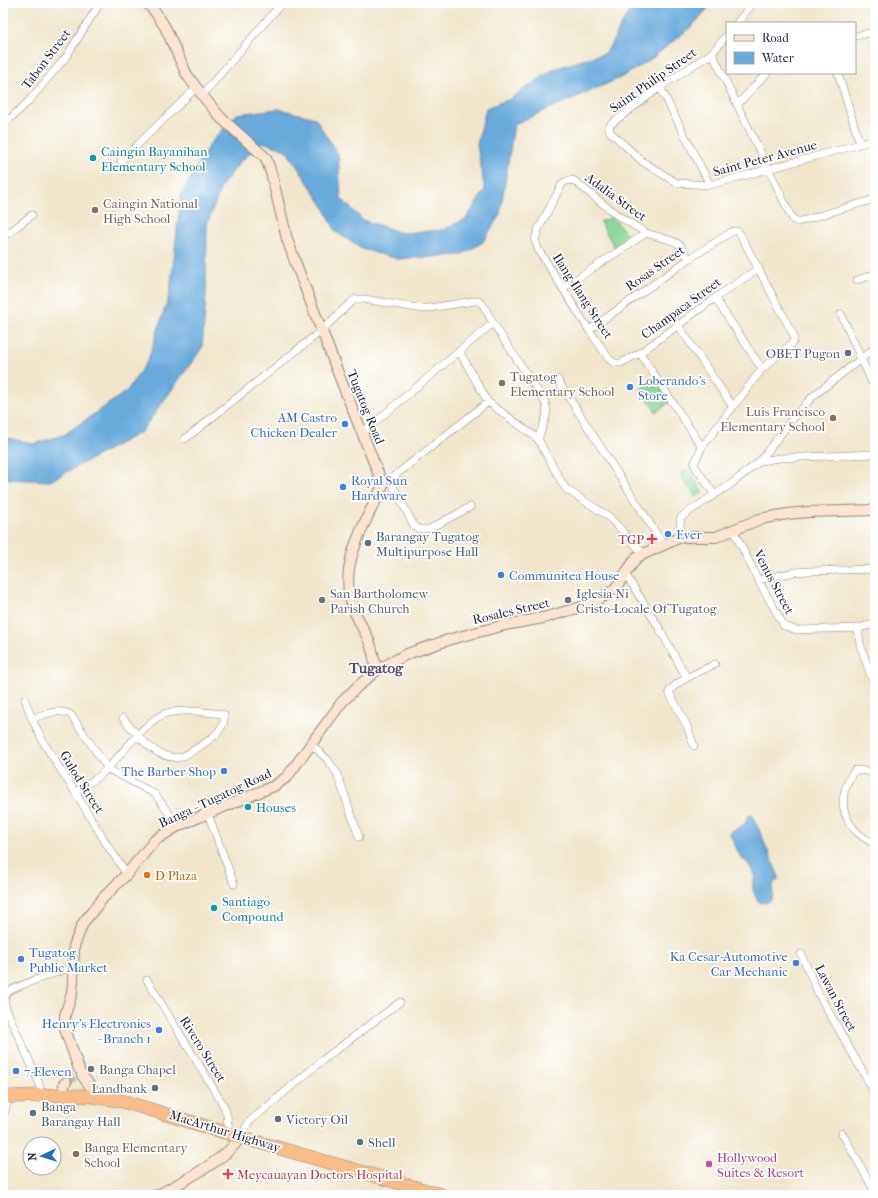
<svg xmlns="http://www.w3.org/2000/svg" width="878" height="1198" font-family="'IM FELL French Canon',serif">
  <rect width="100%" height="100%" fill="#fff"/>
  <filter id="ink" filterUnits="userSpaceOnUse"><feTurbulence type="fractalNoise" baseFrequency=".025" numOctaves="2"/><feDisplacementMap in="SourceGraphic" scale="8" xChannelSelector="R" yChannelSelector="G"/><feConvolveMatrix kernelMatrix="1 2 1 2 8 2 1 2 1" color-interpolation-filters="sRGB"/></filter>
  <filter id="wash" filterUnits="userSpaceOnUse"><feTurbulence type="fractalNoise" baseFrequency=".012" numOctaves="4" result="noise"/><feDisplacementMap in="SourceGraphic" scale="16" xChannelSelector="R" yChannelSelector="G"/><feGaussianBlur stdDeviation="0.9" result="paint"/><feColorMatrix in="noise" values="0 0 0 0 0 0 0 0 0 0 0 0 0 0 0 0 0 1.4 0 .05"/><feComposite in="paint" operator="in"/></filter>
  <g filter="url(#wash)">
    <rect width="100%" height="100%" fill="#f1e6cc"/>
    <path fill="#85d595" stroke="#547c68" d="M612,217l18,21 -15,10 -15,-26z
      M657,379l13,23 -14,10 -15,-23z
      M688,469l15,23 -8,5 -15,-23z"/>
    <path fill="#67aadc" stroke="#44668c" d="M637,3h76l-21,23 -45,36 -27,16 -106,46 -14,90 -17,28 -22,13 -63,4 -36,-10 -26,-17 -13,-27 -37,-55 -23,-8 -23,20 -19,25 -14,38 -1,68 -4,55 -61,84 -91,49 -41,-2 -6,-4v-38l31,7 30,-9 63,-44 21,-31 22,-67 11,-98 28,-50 28,-31 42,-5 36,9 23,36 3,44 22,22 39,13 41,-3 23,-11 19,-29 -8,-45 9,-37 24,-9 44,-30 52,-16 21,-38z
      M749,815h2l2,1 26,61 -1,3c-8,3 -4,12 -6,19l-6,4 -7,-1c-5,-6 -9,-18 -4,-24v-2l-7,-13 -7,-5 -11,-24 2,-3 12,-6z"/>
  </g>
  <g filter="url(#ink)">
    <g fill="none" stroke-linecap="round" stroke-linejoin="round">
      <path stroke="#c8bfaf" stroke-width="10" stroke-dasharray="10 5" stroke-linecap="butt" d="M66,1082l14,-10"/>
      <g stroke="#8a8484" stroke-width="8">
        <path id="street" d="M737,23l16,-20
          M727,35l-15,18 -52,34 -49,37 -2,3 1,5 33,30 34,21 33,2 165,-45
          M855,36l20,-4
          M712,53l57,117 22,46 3,4 4,2 77,-23
          M838,73l22,71
          M660,87l50,98
          M202,95l80,-92
          M737,105l30,-32
          M3,123l10,-7 15,-14 38,-45 34,-54
          M121,161l75,-73
          M3,237l29,-22
          M689,259l-9,-14 -7,-4 -27,-8 -29,-18 -44,-35 -7,1 -4,3 -24,46 -3,10 3,9 51,81 21,30 5,3h6l19,-10 75,-55 44,-30
          M857,280l18,-6
          M563,288l83,-55
          M715,298l47,71
          M841,314l34,75
          M678,325l55,82
          M589,330l100,-71 44,-28h4l3,3 54,102v5l-4,4 -28,24 -60,78 -8,17 2,4 18,26
          M459,351l29,51 50,37
          M640,353l62,94
          M557,379l106,165
          M362,433l131,-110
          M185,439l136,-108 29,-28 6,-4h8l59,10 51,-8h5l4,4 10,18 52,79c5,12 -3,25 -7,37l24,44 4,6 6,4 36,23 36,38
          M760,461l30,-39 23,-26 62,-48
          M390,480l24,46 5,3h10l41,-22
          M383,485l105,-83
          M734,531l24,49 26,46 12,4 62,-2 17,-4
          M681,537l-1,-13 1,-7 50,-33 29,-23 20,-3 95,-4
          M626,575l32,51 29,52
          M758,580l37,-8 14,-1 66,-2
          M858,628l2,16 15,44
          M25,699l7,20 13,26 30,47 34,56 18,26
          M32,719c10,-5 29,-11 39,-4l37,54 47,25 23,32
          M311,744l16,15 10,14 22,64
          M694,746l-7,-20 -18,-34c6,-11 35,-22 46,-28
          M875,772l-20,-2c-5,4 -6,10 -9,16 -9,26 5,47 29,58
          M75,792c12,-7 23,-14 32,-23 14,-14 42,-52 60,-56 19,-4 36,-1 55,1l2,1c4,18 -29,34 -42,42 -25,5 -45,-22 -59,-39
          M208,814l26,70
          M801,954l18,41 56,98
          M147,980l77,126 3,9 2,18
          M41,1095l-1,-7 -2,-8 -31,-69c-2,-5 -4,-13 0,-18 6,-7 56,-22 67,-27
          M3,1115l3,-6 1,-12
          M842,1133l33,59
          M240,1137l9,-15 75,-63 76,-57"/>
      </g>
      <g stroke="#8a8484" stroke-width="12">
        <path id="secondary" d="M147,3l9,10 9,14 22,48 15,20 19,23 45,40 6,18 15,63 9,25 46,119 41,102c-17,37 -45,78 -31,120 4,12 12,24 17,36 4,9 5,20 8,29
          M79,1069l-14,-40v-14l7,-22 1,-11 1,-36 9,-23 20,-25 24,-24 28,-34 23,-14 96,-40 13,-9 55,-75 14,-14 21,-18 30,-16 44,-15 54,-14 38,-7 45,-13 26,-15 23,-33 44,-20h35l44,-18 27,-5 21,-2 67,-2
          M82,1075l16,22
          M63,1095l1,-11 2,-2
          M158,1195c23,-13 70,-36 82,-58"/>
      </g>
      <g stroke="#8a8484" stroke-width="14">
        <path id="highway" d="M3,1097l47,-2 41,1 31,5 118,36 202,58"/>
      </g>
      <use href="#street" stroke="#fff" stroke-width="7"/>
      <use href="#secondary" stroke="#fce5d0" stroke-width="10"/>
      <use href="#highway" stroke="#f8bd89" stroke-width="13"/>
    </g>
  </g>
  <g fill="#0f9aa8" stroke="#fff" stroke-width="1.5">
    <circle cx="93" cy="158" r="4"/>
    <circle cx="248" cy="807" r="4"/>
    <circle cx="214" cy="908" r="4"/>
  </g>
  <g fill="#8d6e63" stroke="#fff" stroke-width="1.5">
    <circle cx="95" cy="210" r="4"/>
    <circle cx="502" cy="383" r="4"/>
    <circle cx="833" cy="418" r="4"/>
    <circle cx="76" cy="1154" r="4"/>
  </g>
  <g fill="#5c6f8a" stroke="#fff" stroke-width="1.5">
    <circle cx="848" cy="353" r="4"/>
    <circle cx="368" cy="543" r="4"/>
    <circle cx="155" cy="1088" r="4"/>
    <circle cx="33" cy="1113" r="4"/>
    <circle cx="278" cy="1119" r="4"/>
    <circle cx="360" cy="1142" r="4"/>
  </g>
  <g fill="#3f7fe0" stroke="#fff" stroke-width="1.5">
    <circle cx="630" cy="387" r="4"/>
    <circle cx="345" cy="424" r="4"/>
    <circle cx="343" cy="487" r="4"/>
    <circle cx="668" cy="534" r="4"/>
    <circle cx="501" cy="575" r="4"/>
    <circle cx="224" cy="771" r="4"/>
    <circle cx="21" cy="959" r="4"/>
    <circle cx="796" cy="963" r="4"/>
    <circle cx="159" cy="1030" r="4"/>
    <circle cx="16" cy="1071" r="4"/>
  </g>
  <g fill="#e0444e" stroke="#fff" stroke-width="1.5">
    <path d="M650 533h4v4h4v4h-4v4h-4v-4h-4v-4h4z"/>
    <path d="M226 1168h4v4h4v4h-4v4h-4v-4h-4v-4h4z"/>
  </g>
  <g fill="#6b7280" stroke="#fff" stroke-width="1.5">
    <circle cx="322" cy="600" r="4"/>
    <circle cx="568" cy="600" r="4"/>
    <circle cx="91" cy="1069" r="4"/>
  </g>
  <circle fill="#e8710a" stroke="#fff" stroke-width="1.5" cx="147" cy="875" r="4"/>
  <circle fill="#d1479c" stroke="#fff" stroke-width="1.5" cx="709" cy="1164" r="4"/>
  <g text-anchor="middle" dominant-baseline="central" stroke-width="3.5" stroke-linejoin="round" paint-order="stroke">
    <g font-size="13" fill="#22223b" stroke="#fff">
      <text transform="translate(46 59) rotate(-53)">Tabon Street</text>
      <text transform="translate(653 80) rotate(-35)">Saint Philip Street</text>
      <text transform="translate(765 158) rotate(-15)">Saint Peter Avenue</text>
      <text transform="translate(616 197) rotate(36)">Adalia Street</text>
      <text transform="translate(655 268) rotate(-35)">Rosas Street</text>
      <text transform="translate(583 296) rotate(57)">Ilang-Ilang Street</text>
      <text transform="translate(681 308) rotate(-36)">Champaca Street</text>
      <text transform="translate(366 407) rotate(68)">Tugatog Road</text>
      <text transform="translate(774 582) rotate(62)">Venus Street</text>
      <text transform="translate(511 611) rotate(-13)">Rosales Street</text>
      <text transform="translate(82 782) rotate(58)">Gulod Street</text>
      <text transform="translate(215 798) rotate(-25)">Banga - Tugatog Road</text>
      <text transform="translate(836 998) rotate(62)">Lawan Street</text>
      <text transform="translate(203 1049) rotate(58)">Rivero Street</text>
      <text transform="translate(225 1131) rotate(17)">MacArthur Highway</text>
    </g>
    <g font-size="13" fill="#0d838f" stroke="#fff" text-anchor="start">
      <text x="101" y="151">Caingin Bayanihan<tspan x="101" dy="15">Elementary School</tspan></text>
      <text x="256" y="807">Houses</text>
      <text x="222" y="901">Santiago<tspan x="222" dy="15">Compound</tspan></text>
    </g>
    <g font-size="13" fill="#785e54" stroke="#fff" text-anchor="start">
      <text x="103" y="203">Caingin National<tspan x="103" dy="15">High School</tspan></text>
      <text x="510" y="376">Tugatog<tspan x="510" dy="15">Elementary School</tspan></text>
      <text x="825" y="411" text-anchor="end">Luis Francisco<tspan x="825" dy="15">Elementary School</tspan></text>
      <text x="84" y="1147">Banga Elementary<tspan x="84" dy="15">School</tspan></text>
    </g>
    <g font-size="13" fill="#4e5e75" stroke="#fff" text-anchor="start">
      <text x="840" y="353" text-anchor="end">OBET Pugon</text>
      <text x="376" y="536">Barangay Tugatog<tspan x="376" dy="15">Multipurpose Hall</tspan></text>
      <text x="147" y="1088" text-anchor="end">Landbank</text>
      <text x="41" y="1106">Banga<tspan x="41" dy="15">Barangay Hall</tspan></text>
      <text x="286" y="1119">Victory Oil</text>
      <text x="368" y="1142">Shell</text>
    </g>
    <g font-size="13" fill="#366cbe" stroke="#fff" text-anchor="start">
      <text x="638" y="380">Loberando's<tspan x="638" dy="15">Store</tspan></text>
      <text x="337" y="417" text-anchor="end">AM Castro<tspan x="337" dy="15">Chicken Dealer</tspan></text>
      <text x="351" y="480">Royal Sun<tspan x="351" dy="15">Hardware</tspan></text>
      <text x="676" y="534">Ever</text>
      <text x="509" y="575">Communitea House</text>
      <text x="216" y="771" text-anchor="end">The Barber Shop</text>
      <text x="29" y="952">Tugatog<tspan x="29" dy="15">Public Market</tspan></text>
      <text x="788" y="956" text-anchor="end">Ka Cesar-Automotive<tspan x="788" dy="15">Car Mechanic</tspan></text>
      <text x="151" y="1023" text-anchor="end">Henry's Electronics<tspan x="151" dy="15">- Branch 1</tspan></text>
      <text x="24" y="1071">7-Eleven</text>
    </g>
    <g font-size="13" fill="#be3a42" stroke="#fff" text-anchor="end">
      <text x="644" y="539">TGP</text>
      <text x="237" y="1174" text-anchor="start">Meycauayan Doctors Hospital</text>
    </g>
    <g font-size="13" fill="#5b616d" stroke="#fff" text-anchor="start">
      <text x="330" y="593">San Bartholomew<tspan x="330" dy="15">Parish Church</tspan></text>
      <text x="576" y="593">Iglesia Ni<tspan x="576" dy="15">Cristo-Locale Of Tugatog</tspan></text>
      <text x="99" y="1069">Banga Chapel</text>
    </g>
    <g font-size="13" fill="#c56008" stroke="#fff" text-anchor="start">
      <text x="155" y="875">D Plaza</text>
    </g>
    <g font-size="13" fill="#b23c85" stroke="#fff" text-anchor="start">
      <text x="717" y="1157">Hollywood<tspan x="717" dy="15">Suites &amp; Resort</tspan></text>
    </g>
    <g font-size="15" font-weight="bold" fill="#5b4c6a" stroke="#fff">
      <text x="376" y="668">Tugatog</text>
    </g>
  </g>
  <rect width="878" height="1198" fill="none" stroke="#fff" stroke-width="16"/>
  <rect x="726" y="22" width="130" height="52" fill="#ffffff" stroke="#a7a7b1"/>
  <rect x="734" y="35" width="20" height="6" fill="#fce5d0" stroke="#a7a7b1"/>
  <text x="762" y="42" font-size="12" fill="#22223b">Road</text>
  <rect x="734" y="52" width="20" height="12" fill="#67aadc" stroke="#a7a7b1"/>
  <text x="762" y="62" font-size="12" fill="#22223b">Water</text>
  <g transform="translate(42 1156) rotate(266)"><circle r="19" fill="#ffffff" stroke="#a7a7b1"/>
  <path d="M0-3L7 15L0 10L-7 15Z" fill="#1f6fb2"/>
  <text y="-6" font-size="11" font-weight="bold" text-anchor="middle" fill="#22223b">N</text>
  </g>
</svg>
